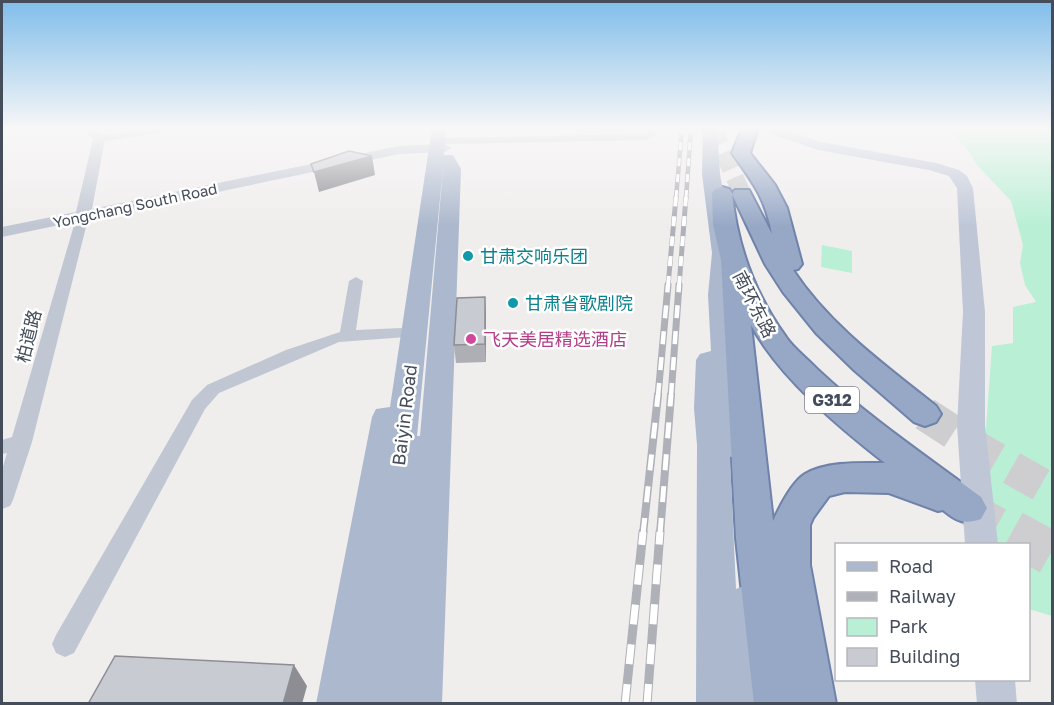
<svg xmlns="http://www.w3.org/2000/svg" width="1054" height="705" font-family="'Golos Text','Noto Sans SC',sans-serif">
  <rect width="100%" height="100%" fill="#f0eded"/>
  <path fill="#b9f0d5" d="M949,128h103v488l-23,-7 -1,-65h-32l-8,-52 -3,-51 7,-95 21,-3v-36l23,-5 -11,-17 -5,-22 3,-18 -12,-44 -34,-36 -8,-13z
    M822,245l30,6v22l-31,-6z"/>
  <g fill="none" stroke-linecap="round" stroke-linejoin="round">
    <path stroke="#cecdd0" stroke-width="18" stroke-dasharray="18 9" stroke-linecap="butt" d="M713,128l29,66"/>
    <path stroke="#cecdd0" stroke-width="34" stroke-dasharray="34 17" stroke-linecap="butt" d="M925,414l57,37 70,40
      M968,508l47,26"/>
    <path stroke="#cecdd0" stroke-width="44" stroke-dasharray="44 22" stroke-linecap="butt" d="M1012,532l40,22"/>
    <g stroke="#6e82aa" stroke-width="4">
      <path id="trunk" d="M703,128h16c-4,6 -8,6 -15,4z
        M742,128h16l-8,25 25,32 12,23 15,56 -4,5 -5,1c37,56 92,95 143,136l5,8 -5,8 -11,4 -11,-4 -60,-52 -38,-37 -33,-41 -18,-28 -33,-70 3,-4h14l23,44c-7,-37 -19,-51 -40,-81z
        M722,187l7,2 3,4c5,53 23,101 54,144 8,12 22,22 32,33 50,47 108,86 163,127l6,11 -6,11c-17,6 -25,2 -38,-9l-5,1 -49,-18 -44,-1 -16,4 -16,22 -3,7v40l26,139h-82l-18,-166 -15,-278 -8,-36 -1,-31 3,-4zM751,325c29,53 87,101 134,138 -24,0 -58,-2 -80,11 -13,8 -26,34 -32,47z"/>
    </g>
    <path fill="#c0c7d3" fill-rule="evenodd" d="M153,128h20l-5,3 -69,11 -5,-3 5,-3z
      M647,128h8l2,5 -11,7 -200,4 -5,-3 5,-3 198,-4 3,-2z
      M83,211l6,4 -57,227 -19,58 -3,6 -8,3v-39l5,-17 -5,1v-14l10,-3 65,-222z
      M356,277l7,4 -7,49 45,-2 8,5 -2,4 -68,5 -120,51 -14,16 -131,244 -9,4 -9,-4 -4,-9 4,-9 136,-235 15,-15 79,-35 54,-18 9,-51z"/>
    <path fill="#c0c7d3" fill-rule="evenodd" d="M83,128h12l10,11 -13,70 307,-63 46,-2 6,4 -6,4 -46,2 -397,83v-10l74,-15 17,-73z"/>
    <path fill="#bfc7d7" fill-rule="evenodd" d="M761,128h19l41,14 115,21 23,7 8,6 6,12 12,124v113l13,119h-33l-8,-119 6,-113 -6,-124 -8,-12 -20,-6 -111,-20 -55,-19z
      M975,680h40l2,24h-40z"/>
    <path fill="#abb8cd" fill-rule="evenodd" d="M432,128h14l-2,27h9l8,14 -19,535h-126l56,-287 4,-8 14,-2zM443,168v1l-23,267h-3z
      M703,128h14l3,46 14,79 -2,42 16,150 -5,9 -13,3 6,132 8,-3 14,6 6,14 11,98h-79l1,-259 -3,-37 2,-48 4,-6 11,-3 -3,-56 4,-42 -10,-79z"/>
    <use href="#trunk" fill="#97a8c6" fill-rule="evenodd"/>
    <g stroke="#afb1b8" stroke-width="4.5">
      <path id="rail-far4" d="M676,198l6,-70
        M686,198l5,-70"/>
    </g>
    <g stroke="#afb1b8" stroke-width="5">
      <path id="rail-far3" d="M668,286l8,-89
        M679,286l7,-89"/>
    </g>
    <g stroke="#afb1b8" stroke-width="7">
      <path id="rail-far2" d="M658,396l10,-111
        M671,396l8,-111"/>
    </g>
    <g stroke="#afb1b8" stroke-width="8">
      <path id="rail-far1" d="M643,534l15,-139
        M660,534l11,-139"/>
    </g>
    <g stroke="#afb1b8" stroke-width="9">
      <path id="rail" d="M625,704l18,-172
        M647,704l13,-172"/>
    </g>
    <use href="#rail-far4" stroke="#fff" stroke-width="3" stroke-dasharray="8" stroke-linecap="butt"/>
    <use href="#rail-far3" stroke="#fff" stroke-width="4" stroke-dasharray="10" stroke-linecap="butt"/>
    <use href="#rail-far2" stroke="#fff" stroke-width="4.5" stroke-dasharray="13" stroke-linecap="butt"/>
    <use href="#rail-far1" stroke="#fff" stroke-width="5" stroke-dasharray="16" stroke-linecap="butt"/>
    <use href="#rail" stroke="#fff" stroke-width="7" stroke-dasharray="20" stroke-linecap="butt"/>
  </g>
  <path fill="#adafb5" d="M486,315v47l-30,1 -2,-18z"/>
  <path fill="#8d8e94" d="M372,156l3,19 -56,17 -5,-20z
    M485,297l1,18v47l-1,-18z
    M294,665l13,21 -5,18h-19z"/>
  <path fill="#c9cbd3" stroke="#8d8e94" stroke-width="1.5" d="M349,151l23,5 -58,16 -3,-8z
    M485,297v47l-31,1 3,-47z
    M115,656l179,9 -11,39h-195z"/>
  <linearGradient id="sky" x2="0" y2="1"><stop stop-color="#80bdea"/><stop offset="0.57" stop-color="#f8f7f7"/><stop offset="1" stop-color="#f8f7f7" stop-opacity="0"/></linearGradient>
  <rect width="1054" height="226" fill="url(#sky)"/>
  <g fill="#0f9aa8" stroke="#fff" stroke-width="2">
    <circle cx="468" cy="256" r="6"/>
    <circle cx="513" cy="303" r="6"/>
  </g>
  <circle fill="#d1479c" stroke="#fff" stroke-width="2" cx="471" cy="339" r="6"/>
  <g text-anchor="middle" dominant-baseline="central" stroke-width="5" stroke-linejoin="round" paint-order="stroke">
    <g font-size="15" fill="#454d5b" stroke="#fff">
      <text transform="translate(135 205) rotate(-12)">Yongchang South Road</text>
    </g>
    <rect fill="#fff" stroke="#7d828c" stroke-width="1.5" x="805" y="387" width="54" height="26" rx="4.5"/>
    <g font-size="16" font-weight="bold" fill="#454d5b">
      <text x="832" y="400">G312</text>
    </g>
    <g font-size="18" fill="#0d838f" stroke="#fff" text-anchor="start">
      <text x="480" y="256">甘肃交响乐团</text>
      <text x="525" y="303">甘肃省歌剧院</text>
    </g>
    <g font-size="18" fill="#454d5b" stroke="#fff">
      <text transform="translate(755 304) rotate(63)">南环东路</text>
      <text transform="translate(28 336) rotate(-76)">柏道路</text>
      <text transform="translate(404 415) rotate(-83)">Baiyin Road</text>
    </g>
    <g font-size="18" fill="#b23c85" stroke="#fff" text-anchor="start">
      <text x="483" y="339">飞天美居精选酒店</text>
    </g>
  </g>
  <rect width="1054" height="705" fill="none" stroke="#454d5b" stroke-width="6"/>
  <rect x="835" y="543" width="195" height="138" fill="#ffffff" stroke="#b5b8bd" stroke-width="1.5"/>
  <rect x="847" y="562" width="30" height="9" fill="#abb8cd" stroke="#b5b8bd" stroke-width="1.5"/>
  <text x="889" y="573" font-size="18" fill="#454d5b">Road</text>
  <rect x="847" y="592" width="30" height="9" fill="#afb1b8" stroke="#b5b8bd" stroke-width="1.5"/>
  <text x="889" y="603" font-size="18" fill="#454d5b">Railway</text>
  <rect x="847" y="618" width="30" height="18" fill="#b9f0d5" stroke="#b5b8bd" stroke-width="1.5"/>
  <text x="889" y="633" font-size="18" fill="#454d5b">Park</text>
  <rect x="847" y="648" width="30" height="18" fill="#c9cbd3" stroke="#b5b8bd" stroke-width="1.5"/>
  <text x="889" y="663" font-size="18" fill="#454d5b">Building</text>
</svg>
